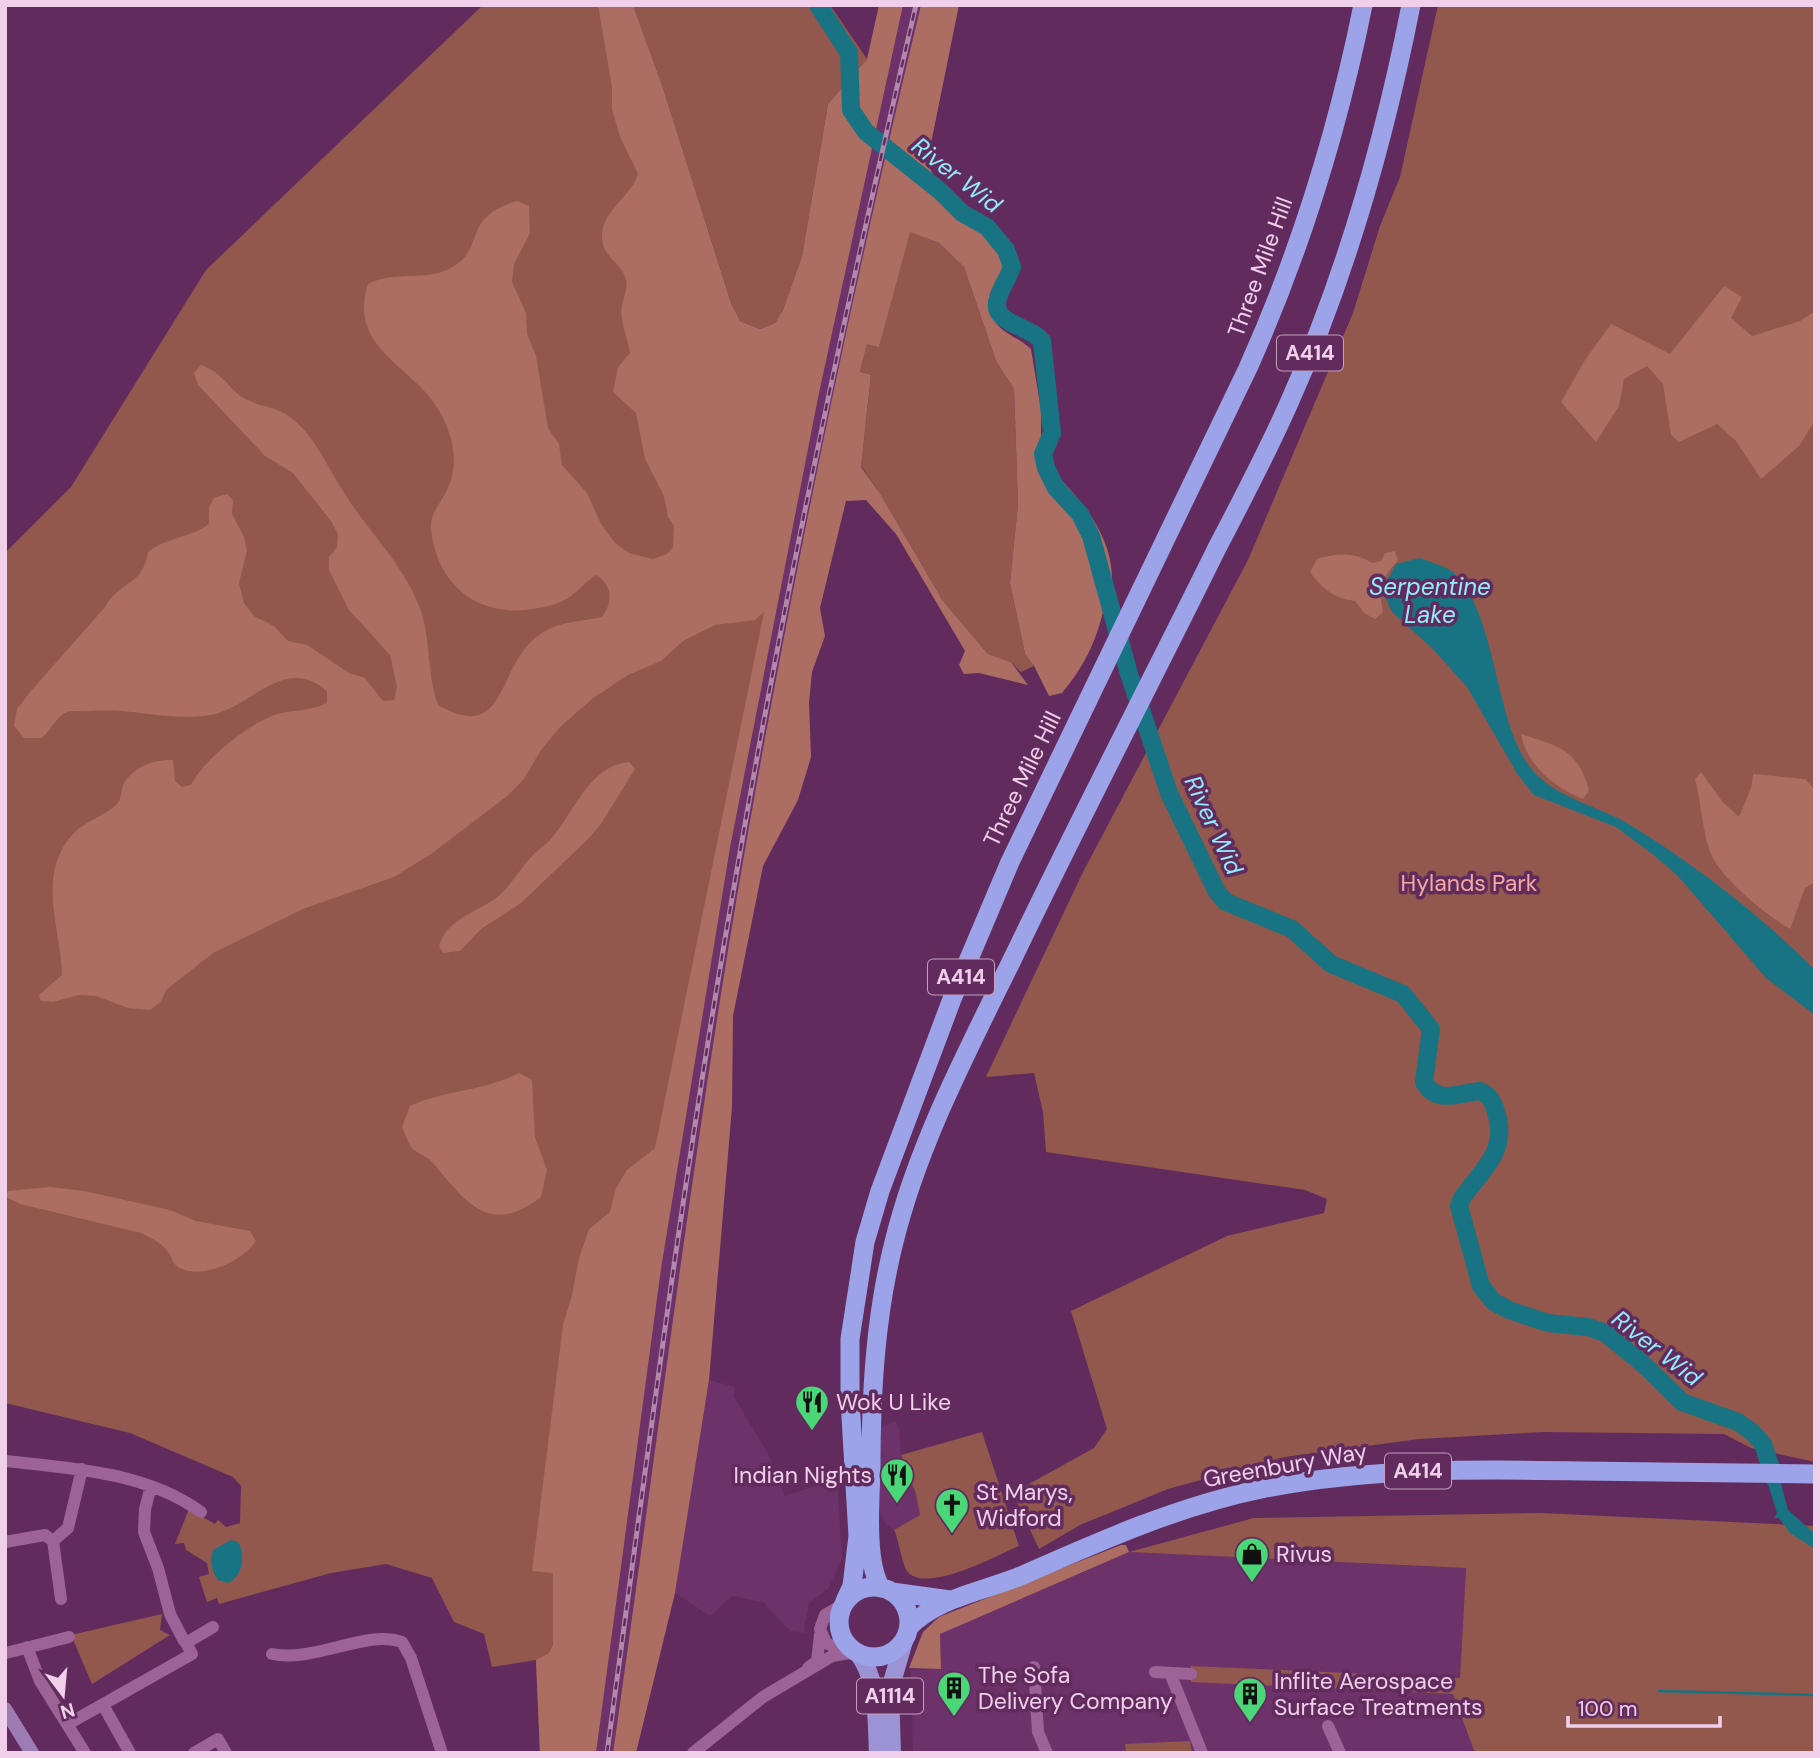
<svg xmlns="http://www.w3.org/2000/svg" width="1820" height="1758" font-family="'DM Sans',sans-serif">
  <rect width="100%" height="100%" fill="#612c5d"/>
  <path fill="#6d3269" d="M903,5h18l-58,251 -126,637 -61,408 -63,452h-17l65,-484 69,-421 88,-450z
    M709,1380l26,7 -1,10 34,57 17,42 52,-17 5,80 -14,30 -19,14 -5,25 2,5 -16,-2 -27,-29 -31,-6 -22,20 -35,-23z
    M895,1421l4,7 2,27 15,39 4,21 -26,15 -9,-7 -6,-13 2,-82z
    M1129,1552l337,16 -6,111 -268,-13 -1,15 262,13 22,59h-562l-2,-83 30,-1 -1,-35z"/>
  <path fill="#92574d" d="M483,5h141l165,485 -249,1263 -4,-93 -44,7 -8,-33 -30,-12 -22,-44 -46,-14 -55,9 -112,31 -2,-6 -10,4 -8,-25 10,-3 -2,-11 -21,-13 -2,-7 -9,1 14,-35 26,15 3,-4 8,7 14,-4 1,-37 -8,-9 -103,-44 -125,-30v-850l66,-66 135,-217z
    M633,5h197l37,54 -39,45 -26,152 -19,54 -8,13 -15,6 -20,-8 -9,-18 -68,-215z
    M1438,5h377v1457l-64,-14 -27,-14 -180,-2 -125,7 -134,18 -117,32 -88,36 -41,24 -26,-56 81,-45 13,-19 -36,-118 156,-75 97,-23 3,-14 -22,-9 -259,-38 -3,-40 -9,-39 -48,4 97,-205 165,-312 105,-247 27,-87 20,-49z
    M909,231l30,12 25,24 32,94 18,28 4,115 -8,79 15,71 9,12 -13,6 -10,-10 -23,-8 -45,-53 -62,-106 -20,-29 10,-90 -11,-3 7,-30 12,3z
    M982,1432l37,114c-22,9 -94,49 -112,25 -5,-7 -8,-31 -13,-41l26,-15 -4,-21 -15,-39z
    M1541,1513l274,13v227h-340l-22,-59 -262,-12v-16l269,12 6,-110 -337,-16 125,-34z
    M162,1614l-2,16 10,5 -78,49 -21,-49z
    M1190,1741l2,12 -66,-1 -1,-8z"/>
  <path fill="#ac6d62" d="M598,5h35l30,83 68,215 9,18 20,8 15,-6 8,-13 19,-54 26,-152 39,-45 12,-54h24l-85,393 -88,450 -69,421 -65,484h-56l-4,-93 13,-7 4,-8v-72l-21,-2 31,-246 9,-30 7,-37 10,-29 21,-17 6,-24 11,-18 28,-22 109,-536 -9,8 -40,5 -32,16 -22,20 -33,14 -36,24 -32,28 -19,23 -17,29 -18,18 -75,57 -37,23 -91,32 -90,44 -47,37 -5,12 -11,8 -22,-2 -32,-12 -17,-1 -26,7 -12,-1 -2,-6 23,-20c-1,-45 -26,-100 10,-140 13,-15 39,-21 47,-34 3,-5 2,-11 4,-16 9,-18 32,-26 50,-25l2,21 7,6 9,-2c13,-26 55,-59 83,-70 18,-6 36,-3 53,-12v-12c-43,-37 -75,16 -116,24 -42,7 -82,-8 -122,-4 -7,1 -15,-1 -22,1 -11,5 -16,18 -25,26h-18l-10,-12 3,-17 13,-17 75,-85c14,-26 38,-21 43,-55 19,-15 42,-14 61,-28v-17l5,-9 13,-4 6,6 -1,14 12,23 3,14 -8,32 5,20 10,13 20,10 14,15 19,4 42,28 16,5 18,23 11,-1 3,-13 -7,-32 -41,-45 -20,-40v-13l8,-10 1,-13 -7,-13 -38,-48 -28,-17 -67,-71 -4,-12 7,-8c19,6 26,21 41,32 14,9 32,9 45,18 27,18 39,50 56,76 25,41 62,74 78,120 10,31 6,64 17,94 68,39 58,-34 97,-67 20,-17 44,-16 67,-21 11,-15 11,-32 -6,-42 -10,6 -18,17 -28,23 -11,7 -23,9 -35,11 -55,9 -97,-24 -102,-81 -1,-14 8,-23 14,-34 14,-25 10,-51 -2,-76 -23,-51 -97,-66 -75,-134 29,-15 62,0 89,-20 27,-19 6,-47 60,-63l12,5 1,27 -16,31 -2,18 14,31 1,21 9,22 12,72 11,16 3,21 25,28 14,31 14,19 14,10 24,6 14,-5 6,-7 1,-21 -6,-9 -4,-21 -19,-37 -9,-46 -23,-21 5,-25 12,-14c-2,-15 -11,-32 -8,-48 2,-11 8,-18 2,-31 -7,-14 -23,-18 -22,-41 2,-23 30,-38 36,-59l-18,-37 -8,-28v-22z
    M921,5h38l-32,158 27,51 37,6 26,34c-14,14 -35,47 -21,69 7,10 26,17 35,26l10,61v49c32,33 69,68 71,117 0,11 -6,25 -9,36 -8,32 -20,56 -41,81l-13,3 -15,-30 -9,-12 -15,-71 8,-79 -4,-115 -18,-28 -32,-94 -25,-24 -29,-11 -31,115 -12,-3 -7,28 11,3 -10,92 20,28 62,106 45,53 23,8 17,23 -49,-12 -15,1 -5,-9 6,-14 -69,-117 -30,-34 -20,1 -26,107 5,28 -13,36 -3,30 2,55 -13,43 -35,66 -30,150 -1,91 -23,273 -34,213 -39,160h-23c41,-286 76,-572 124,-857 51,-298 113,-596 184,-891z
    M1724,286l18,11 -11,21 21,18 48,-15 15,-10v109l-15,25 -39,34 -25,-38 -19,-17 -38,18 -8,-7 -8,-51 -16,-18 -23,13 -5,27 -23,36 -35,-40 24,-42 26,-36 59,30z
    M1395,551l3,10c-17,16 -19,29 -15,51l-8,7 -11,-6 -9,-12c-20,-2 -34,-13 -45,-29l7,-13c22,-6 36,-7 55,4l9,-2 4,-8z
    M1521,734c37,12 57,15 68,56l-6,9c-29,-12 -56,-33 -62,-65z
    M629,762l6,7 -34,55 -14,16 -66,63 -40,26 -21,22 -17,2 -4,-7c8,-30 46,-35 65,-55 11,-12 19,-26 31,-38 5,-5 12,-9 16,-14 24,-28 38,-73 78,-77z
    M1701,772l21,29 17,16 12,-29 2,-14 52,5 10,11v92l-10,6 -15,41c-24,-14 -73,-53 -81,-80 -7,-22 -8,-47 -14,-70z
    M519,1073l13,7 3,57 12,33 -6,27c-52,40 -75,5 -108,-34 -6,-7 -16,-9 -22,-16 -4,-6 -6,-14 -9,-20l8,-21c35,-16 75,-15 109,-33z
    M50,1187l34,4 86,19 26,11 54,10 6,10c-12,20 -58,41 -79,25 -5,-3 -5,-9 -9,-14 -7,-10 -17,-14 -27,-19l-121,-29 -14,-7 2,-6z
    M1121,1545h5l3,7 -189,82 1,35 -32,-1 14,-36 16,-15z"/>
  <path fill="#187482" d="M1420,558c10,4 26,8 34,15 41,40 40,136 71,187 23,38 72,44 107,66 66,41 128,89 183,144v45l-49,-37 -88,-102 -23,-20 -39,-29 -82,-32 -16,-20 -51,-88 -34,-38 -41,-37 -10,-22 14,-26z
    M1774,1457l14,53 27,24v15l-25,-16 -11,-15h-5l3,-5 -17,-55z
    M231,1540l7,2c8,12 5,35 -10,41l-10,-3c-7,-10 -8,-18 -5,-30z"/>
  <g fill="none" stroke-linecap="round" stroke-linejoin="round">
    <path stroke="#187482" stroke-width="2.5" d="M1659,1691l156,4"/>
    <path stroke="#187482" stroke-width="18" d="M818,5l31,48 2,57 15,22 74,59 22,22 25,14 19,23 6,17c-4,11 -11,21 -14,31 -9,26 32,27 44,43l10,92 -9,21 3,14 10,20 24,26 11,22 38,138 40,119 48,99 9,10 66,27 39,35 72,30 28,35 -7,53c13,23 35,11 56,9 10,4 13,11 16,21 13,38 -14,58 -34,86l-3,8 22,80 13,16 15,8 39,13 40,4 17,6 36,29 41,40 56,20 14,10 11,12 11,34"/>
    <path stroke="#9d6397" stroke-width="12" d="M5,1461c66,7 141,11 196,51
      M151,1486l-6,23 -1,23 14,36 12,46 14,27
      M5,1542l40,-7 8,6
      M61,1599l-8,-58 15,-13 14,-59
      M844,1604l-19,11 -5,14 6,14 20,9
      M27,1647l13,34 45,72
      M6,1653l63,-16
      M272,1654c42,9 95,-25 130,-12l9,16 31,95
      M1034,1667l4,65 9,21
      M808,1668l9,-7 3,-26
      M1155,1672l36,2
      M1170,1673l32,80
      M103,1705l27,48
      M68,1724l124,-70 -6,-11 27,-16
      M1328,1726l12,27
      M194,1753l24,-14 8,14
      M693,1753l70,-56 69,-41 23,-4"/>
    <path stroke="#9d7bb5" stroke-width="14" d="M5,1709l27,44"/>
    <path stroke="#9c93d4" stroke-width="18" d="M858,1653c21,28 18,66 20,100
      M892,1753l-2,-64 14,-48"/>
    <path stroke="#9ca3e8" stroke-width="19" d="M839 1622a35 35 0 1 1 70 0a35 35 0 1 1-70 0Z
      M881,1588c-16,-25 -11,-87 -10,-118 0,-76 4,-153 23,-228 24,-98 74,-192 118,-282 66,-138 137,-274 205,-412 25,-48 50,-95 72,-145 57,-127 95,-261 122,-398
      M892,1592l58,8
      M845,1601l7,-15 6,-50 -8,-136v-61l15,-97 15,-51 72,-192 58,-137 238,-494c52,-116 90,-239 115,-363
      M909,1627c29,-30 77,-36 114,-52 79,-35 158,-70 243,-87 105,-20 210,-19 316,-17 78,1 155,2 233,3"/>
    <g stroke="#b288ad" stroke-width="5">
      <path id="rail" d="M607,1753c40,-295 78,-590 130,-883 50,-290 112,-578 179,-865"/>
    </g>
    <use href="#rail" stroke="#612c5d" stroke-width="2.5" stroke-dasharray="8" stroke-linecap="butt"/>
  </g>
  <defs>
    <g id="restaurant-pin" transform="scale(1.75)"><path d="M0 17L-7.5 6A9.5 9.5 0 1 1 7.5 6Z" fill="#4ad777" stroke="#612c5d"/><path d="M-5-6h1v4h1v-4h1v4h1v-4h1v5L-1.5 .5V6h-2V.5L-5-1ZM5-6V6H3V1.5H1.5Q1.5-4 5-6Z" fill="#111"/></g>
    <g id="church-pin" transform="scale(1.75)"><path d="M0 17L-7.5 6A9.5 9.5 0 1 1 7.5 6Z" fill="#4ad777" stroke="#612c5d"/><path d="M-1.2-6h2.4v3.5h3.3v2.4h-3.3V6h-2.4V-.1h-3.3v-2.4h3.3Z" fill="#111"/></g>
    <g id="shop-pin" transform="scale(1.75)"><path d="M0 17L-7.5 6A9.5 9.5 0 1 1 7.5 6Z" fill="#4ad777" stroke="#612c5d"/><path d="M-5-2.5h2.3a2.7 3.5 0 0 1 5.4 0H5L5.5 6h-11ZM-1.5-2.5h3a1.5 2.3 0 0 0-3 0Z" fill="#111"/></g>
    <g id="building-pin" transform="scale(1.75)"><path d="M0 17L-7.5 6A9.5 9.5 0 1 1 7.5 6Z" fill="#4ad777" stroke="#612c5d"/><path d="M-4-6H4V6H1V3H-1V6H-4ZM-2.5-4.3h1.7v1.8h-1.7ZM.8-4.3h1.7v1.8H.8ZM-2.5-1h1.7V.8h-1.7ZM.8-1h1.7V.8H.8Z" fill="#111"/></g>
  </defs>
  <g fill-rule="evenodd">
    <use href="#restaurant-pin" x="812" y="1402"/>
    <use href="#restaurant-pin" x="897" y="1475"/>
    <use href="#church-pin" x="952" y="1505"/>
    <use href="#shop-pin" x="1252" y="1554"/>
    <use href="#building-pin" x="954" y="1688"/>
    <use href="#building-pin" x="1250" y="1694"/>
  </g>
  <g text-anchor="middle" dominant-baseline="central" stroke-width="7" stroke-linejoin="round" paint-order="stroke">
    <g fill="#612c5d" stroke="#c59ec0" stroke-width="2">
      <rect x="1277" y="335.5" width="66" height="35" rx="5"/>
      <rect x="928" y="959.5" width="66" height="35" rx="5"/>
      <rect x="1385" y="1453.5" width="66" height="35" rx="5"/>
      <rect x="857" y="1678.5" width="66" height="35" rx="5"/>
    </g>
    <g font-size="21" font-weight="bold" fill="#f0cfeb">
      <text x="1310" y="353">A414</text>
      <text x="961" y="977">A414</text>
      <text x="1418" y="1471">A414</text>
      <text x="890" y="1696">A1114</text>
    </g>
    <g font-size="23" fill="#f0cfeb" stroke="#612c5d">
      <text transform="translate(1260 267) rotate(-70)">Three Mile Hill</text>
      <text transform="translate(1022 779) rotate(-64)">Three Mile Hill</text>
      <text transform="translate(1285 1465) rotate(-10)">Greenbury Way</text>
    </g>
    <g font-size="23" fill="#f4aa9d" stroke="#612c5d">
      <text x="1469" y="883">Hylands Park</text>
    </g>
    <g font-size="23" fill="#f0cfeb" stroke="#612c5d" text-anchor="start">
      <text x="836" y="1402">Wok U Like</text>
      <text x="872" y="1475" text-anchor="end">Indian Nights</text>
      <text x="976" y="1492">St Marys,<tspan x="976" dy="26">Widford</tspan></text>
      <text x="1276" y="1554">Rivus</text>
      <text x="978" y="1675">The Sofa<tspan x="978" dy="26">Delivery Company</tspan></text>
      <text x="1274" y="1681">Inflite Aerospace<tspan x="1274" dy="26">Surface Treatments</tspan></text>
    </g>
    <g font-size="24" font-style="italic" fill="#91ecfd" stroke="#612c5d">
      <text transform="translate(957 175) rotate(38)">River Wid</text>
      <text x="1430" y="586">Serpentine<tspan x="1430" dy="28">Lake</tspan></text>
      <text transform="translate(1214 825) rotate(65)">River Wid</text>
      <text transform="translate(1657 1348) rotate(38)">River Wid</text>
    </g>
  </g>
  <rect width="1820" height="1758" fill="none" stroke="#f0cfeb" stroke-width="14"/>
  <g transform="translate(63 1695) rotate(164)" stroke="#612c5d" stroke-width="5" paint-order="stroke">
  <path d="M0-5L12 26L0 18L-12 26Z" fill="#f0cfeb"/>
  <text y="-10" font-size="19" font-weight="bold" text-anchor="middle" fill="#f0cfeb">N</text>
  </g>
  <path d="M1568 1716v10h152v-10" fill="none" stroke="#f0cfeb" stroke-width="3.5"/>
  <text x="1578" y="1716" font-size="21" fill="#f0cfeb" stroke="#612c5d" stroke-width="5" paint-order="stroke">100 m</text>
</svg>
